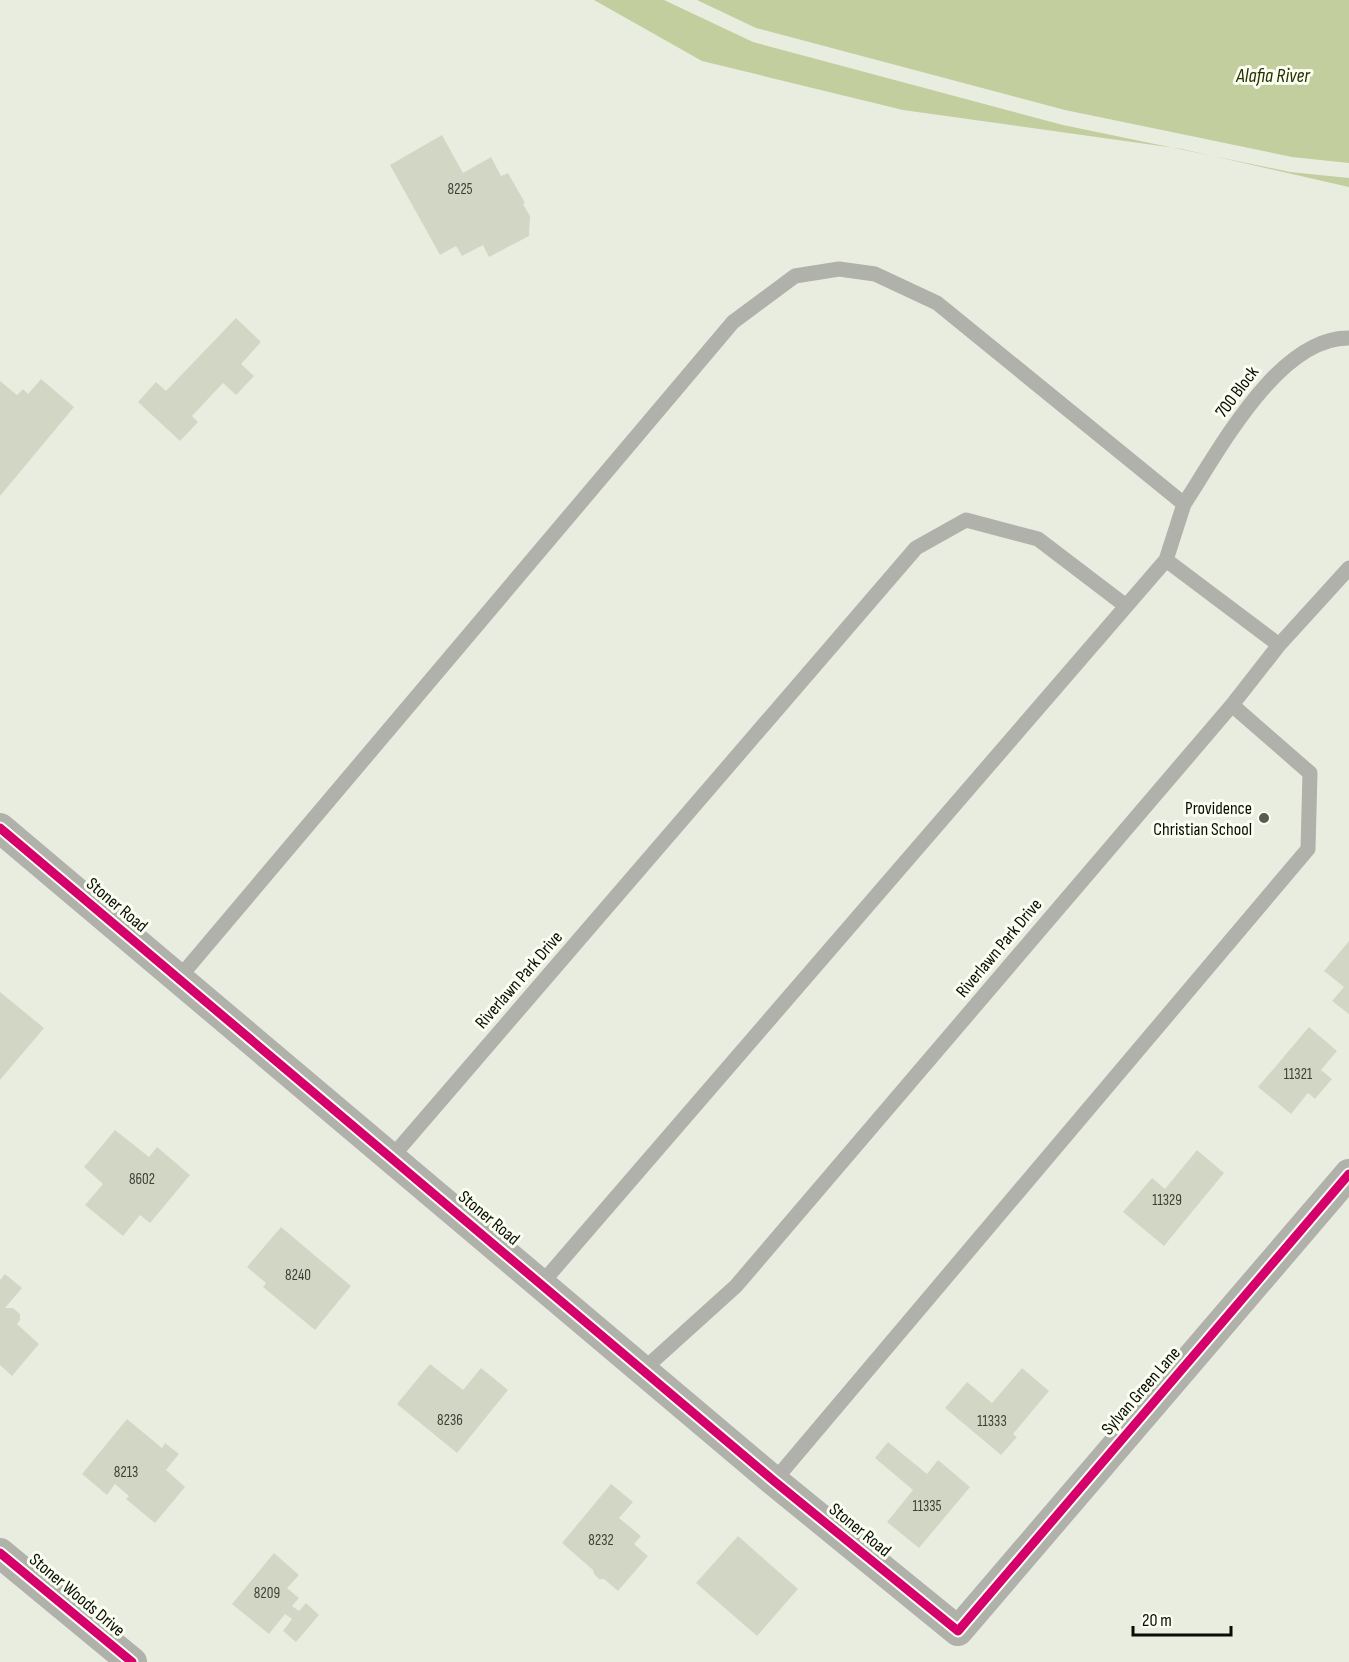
<svg xmlns="http://www.w3.org/2000/svg" width="1349" height="1662" font-family="'Sofia Sans Condensed',sans-serif">
  <rect width="100%" height="100%" fill="#e9ede0"/>
  <path fill="#c2ce9e" d="M594,0h70l89,42 310,83 227,47 59,6v9l-167,-38 -279,-39 -201,-49z
    M697,0h652v163l-57,-6 -227,-47 -309,-82z"/>
  <path fill="#d2d7c5" d="M442,135l21,38 28,-16 10,19 7,-3 17,30 -2,1 7,12 -1,20 -40,21 -6,-12 -21,11 -6,-10 -16,9 -50,-90z
    M236,318l25,24 -20,22 13,12 -18,19 -13,-12 -31,33 6,6 -18,19 -42,-39 18,-20 10,9z
    M41,379l33,28 -74,89v-115l17,14 6,-6 5,5z
    M1349,941v73l-17,-13 12,-14 -20,-16z
    M0,992l44,36 -44,52z
    M1309,1027l28,24 -16,19 11,9 -17,20 -7,-6 -17,21 -33,-27z
    M115,1130l34,27 8,-10 33,28 -40,48 -10,-8 -17,21 -38,-31 18,-21 -19,-17z
    M1197,1150l27,23 -60,73 -41,-34 29,-34 13,11z
    M281,1227l70,59 -36,44 -52,-43 3,-4 -19,-16z
    M5,1274l17,14 -17,20h8l7,6v6l-3,4 22,20 -27,32 -12,-11v-85z
    M430,1364l33,26 18,-22 27,22 -51,63 -60,-49z
    M1022,1368l27,23 -36,43 4,3 -16,18 -56,-47 22,-26 25,21z
    M127,1419l35,29 3,-5 14,11 -13,16 19,17 -30,36 -29,-24 3,-3 -14,-12 -8,11 -25,-21z
    M888,1442l39,32 11,-14 32,27 -51,61 -32,-26 26,-32 -38,-32z
    M611,1484l22,18 -14,16 22,18 -7,8 14,12 -30,35 -14,-12h-5l-5,-5 -1,-4 -31,-27z
    M738,1536l60,53 -41,47 -61,-53z
    M274,1553l25,22 -12,13 12,10 -7,8 7,5 7,-8 13,12 -23,27 -13,-11 9,-12 -7,-5 -16,20 -37,-30z"/>
  <g fill="none" stroke-linecap="round" stroke-linejoin="round">
    <path stroke="#afb1aa" stroke-width="15" d="M1184,504c35,-53 94,-167 165,-166
      M1166,560l113,85
      M179,978l554,-656 62,-46 44,-7 36,5 62,29 247,201 -18,56 -624,723
      M391,1158l525,-610 50,-28 72,19 88,67
      M643,1370l93,-84 496,-581 47,-60 70,-77
      M774,1481l534,-632 2,-76 -78,-68"/>
    <path stroke="#afb1aa" stroke-width="30" d="M0,828l774,653 184,150 391,-457
      M0,1553l132,109"/>
    <g stroke="#fafef0" stroke-width="13">
      <path id="cycleway" d="M0,828l774,653 184,150 391,-457
        M0,1553l132,109"/>
    </g>
    <use href="#cycleway" stroke="#d6006c" stroke-width="9"/>
  </g>
  <circle fill="#585b52" stroke="#fafef0" stroke-width="2" cx="1264" cy="818" r="6"/>
  <g text-anchor="middle" dominant-baseline="central" stroke-width="6" stroke-linejoin="round" paint-order="stroke">
    <g font-size="15" fill="#3c3f35">
      <text x="460" y="189">8225</text>
      <text x="1298" y="1074">11321</text>
      <text x="142" y="1179">8602</text>
      <text x="1167" y="1200">11329</text>
      <text x="298" y="1275">8240</text>
      <text x="450" y="1420">8236</text>
      <text x="992" y="1421">11333</text>
      <text x="126" y="1472">8213</text>
      <text x="927" y="1506">11335</text>
      <text x="601" y="1540">8232</text>
      <text x="267" y="1593">8209</text>
    </g>
    <g font-size="18" fill="#0a0c05" stroke="#fafef0">
      <text transform="translate(1237 392) rotate(-53)">700 Block</text>
      <text transform="translate(117 905) rotate(40)">Stoner Road</text>
      <text transform="translate(999 948) rotate(-50)">Riverlawn Park Drive</text>
      <text transform="translate(519 980) rotate(-49)">Riverlawn Park Drive</text>
      <text transform="translate(489 1218) rotate(40)">Stoner Road</text>
      <text transform="translate(1141 1391) rotate(-49)">Sylvan Green Lane</text>
      <text transform="translate(860 1530) rotate(39)">Stoner Road</text>
      <text transform="translate(77 1595) rotate(40)">Stoner Woods Drive</text>
    </g>
    <g font-size="18" fill="#0a0c05" stroke="#fafef0" text-anchor="end">
      <text x="1252" y="808">Providence<tspan x="1252" dy="21">Christian School</tspan></text>
    </g>
    <g font-size="20" font-style="italic" fill="#283000" stroke="#fafef0">
      <text x="1273" y="76">Alafia River</text>
    </g>
  </g>
  <path d="M1133 1626v9h98v-9" fill="none" stroke="#0a0c05" stroke-width="3"/>
  <text x="1142" y="1626" font-size="18" fill="#0a0c05" stroke="#fafef0" stroke-width="4.5" paint-order="stroke">20 m</text>
</svg>
